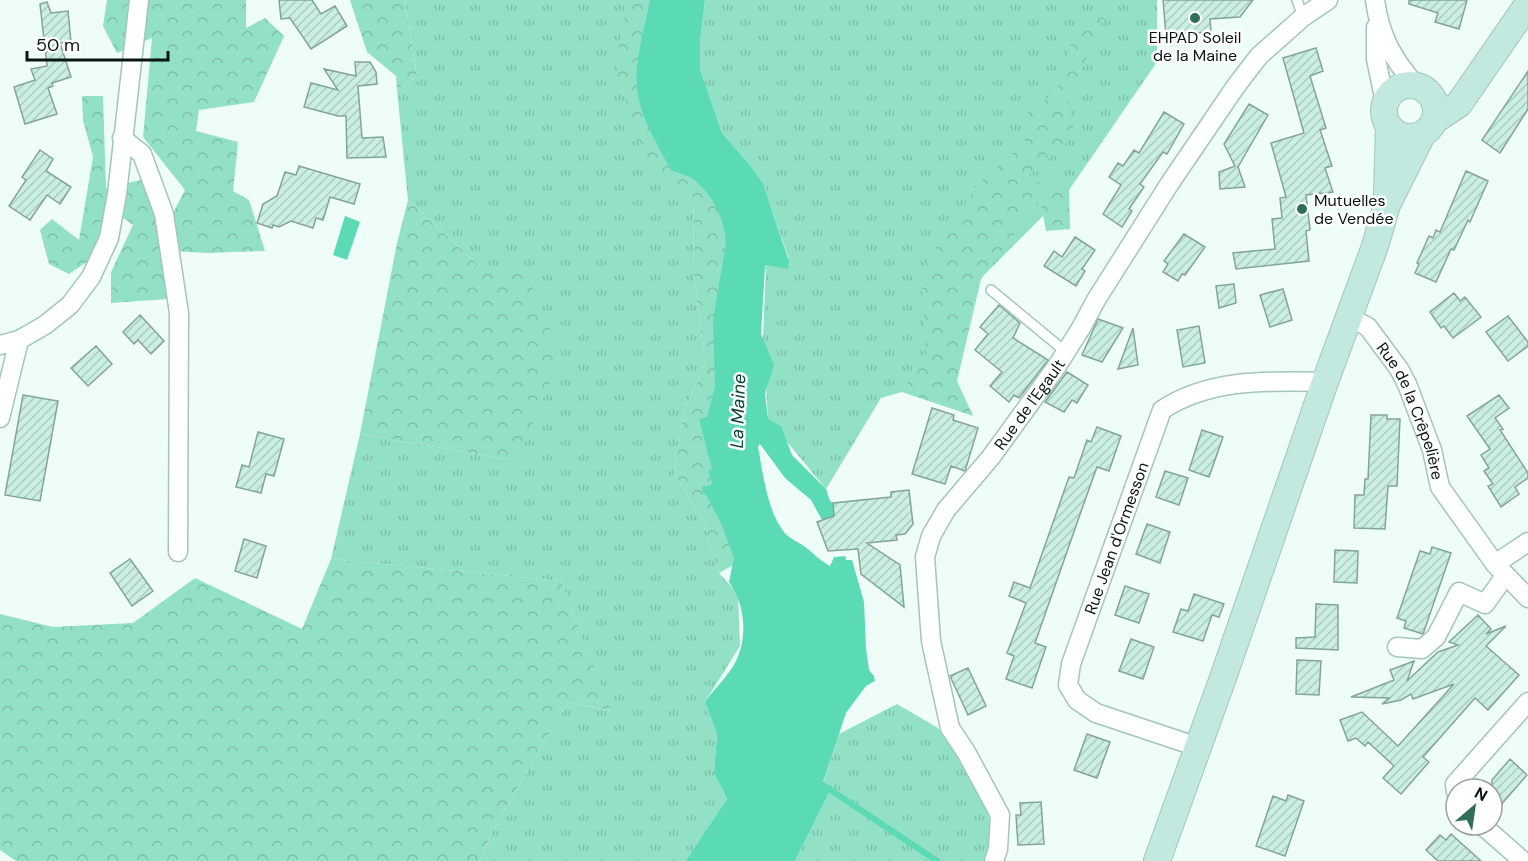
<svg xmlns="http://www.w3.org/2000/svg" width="1528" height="861" font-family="'DM Sans',sans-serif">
  <defs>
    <pattern id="grass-tufts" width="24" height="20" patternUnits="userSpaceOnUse" patternTransform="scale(1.5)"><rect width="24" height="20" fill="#92e0c6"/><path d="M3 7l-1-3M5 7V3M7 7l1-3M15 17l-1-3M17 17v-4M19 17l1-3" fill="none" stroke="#7dbfa9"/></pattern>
    <pattern id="forest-crowns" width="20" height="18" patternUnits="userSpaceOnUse" patternTransform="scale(1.5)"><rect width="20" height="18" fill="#92e0c6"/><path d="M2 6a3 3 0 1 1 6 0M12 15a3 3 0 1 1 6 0" fill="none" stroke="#7dbfa9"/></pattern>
    <pattern id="building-hatch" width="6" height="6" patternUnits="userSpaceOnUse" patternTransform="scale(1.5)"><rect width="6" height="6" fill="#caefe1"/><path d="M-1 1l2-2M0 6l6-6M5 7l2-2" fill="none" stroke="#acccc0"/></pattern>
  </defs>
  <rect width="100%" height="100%" fill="#effdf8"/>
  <path fill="url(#grass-tufts)" d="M405,0h228l60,195 1,80 11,89 -21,47 -10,62 29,47 16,53 19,21 2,52 -35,56 12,32 -3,39 13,26 -40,62h-208l14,-31 75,-128 42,9 -49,-130 -230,-22 29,-125 157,27 -31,-189 -78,-72 -11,-110 20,-14z
    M705,0h452v62l-88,128 -88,88 -79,114 -21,6 -55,91 -58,-70 -5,-80 3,-74 23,-6 -26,-74 -13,-20 -28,-32 -22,-64v-28z
    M897,704l41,24 22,28 23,41 10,36 -7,28h-191l34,-68 -6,-10 16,-49z"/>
  <path fill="url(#forest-crowns)" d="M107,0h139v28l19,-10 19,18 -30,66 -55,8 -3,21 42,11 -5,49 16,9 16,51 -59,2 -47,-3 9,49 -57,4v-31l22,-47 -27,-20 -12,52 -25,17 -20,-10 -9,-34 12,-11 27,21 14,-83 -10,-37 -1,-24h21l3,92 35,-8 33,31 11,-21 -42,-53 9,-99 -35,15 -14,-27z
    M350,0h55l12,76 -20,14 -1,-14 -29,-24z
    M629,0h39l71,225v337l-20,11 -16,-53 -29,-47 10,-62 21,-47 -11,-89 -1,-80 -33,-10 -15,-26 -28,-83 2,-34z
    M1082,10l22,8 -36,84 7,33 -49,43 43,12 1,39 -24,2 -6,-31 -59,79 -24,102 16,35 -71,-24 24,-39 -5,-84 29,-40 26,-43 49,-44 -5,-23 36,-27z
    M408,200l78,72 36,-11 39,95 -44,105 -157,-27 37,-191z
    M331,559l230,22 50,130 -43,-9 -75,128 -14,31h-463l-16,-11v-236l53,13 80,-4 62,-45 107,51z"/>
  <path fill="#5bdbb5" d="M650,0h55l-5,41v28l22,64 28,32 13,19 26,77 -1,8 -22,-4 -1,2 -4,67 13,31 -9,28 3,26 13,7 11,29 34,34 4,12 3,2 1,13 -12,4 -11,-20 -26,-22 -25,-34 -2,3c5,26 10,71 30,89 6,5 14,8 20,13 7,6 13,12 22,17l4,-9 11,-1 1,4h6l12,42 2,46 3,22 5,6 1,5 -9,5 -20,27 -23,69 6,11 -34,68h-109l41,-62 -13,-26 3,-39 -12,-32c9,-13 24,-27 31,-41 12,-25 9,-57 -7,-79l5,-24 -13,-35 -15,-28 -3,-2 -1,-6 9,-2 1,-3 -4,-11 4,-2 -13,-50 8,-2 8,-30 -2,-67 13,-77c-1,-24 -13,-48 -33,-64 -6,-4 -15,-6 -22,-9 -14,-26 -31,-53 -34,-82 -3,-28 8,-60 13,-88z
    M345,216l15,6 -13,38 -14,-5z"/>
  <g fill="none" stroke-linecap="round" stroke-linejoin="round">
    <path stroke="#5bdbb5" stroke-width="6" d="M820,783l117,78"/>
  </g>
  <path fill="url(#building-hatch)" stroke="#82a598" stroke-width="1.5" d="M279,0h33l9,14 14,-8 12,20 -36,23 -21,-31 -9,1z
    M1163,0h90l-13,17 -30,2 1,13 -45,3z
    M1409,0h58l-8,29 -24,-7 3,-9 -29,-9z
    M47,2l4,11 17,-2 3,31 -11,1 11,34 -19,6 1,3 -5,2 9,26 -32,10 -11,-37 21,-7 -4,-11 16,-3 -7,-62z
    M1316,48l7,23 -13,5 16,52 -6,2 12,36 -7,2 8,24 -27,3 4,35 -4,1 3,30 -73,8 -3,-16 42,-4 -3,-30 10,-1 -2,-20 6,-1 -15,-54 33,-10 -21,-75z
    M355,62h15l6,10 1,12 -19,2 4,52 21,-1 3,20 -39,1 -1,-42h-8l-34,-9 7,-24 27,7 -14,-21 32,7z
    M1528,71v38l-28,44 -18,-13z
    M1249,104l19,11 -30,52 7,20 -25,2 -1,-17 16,-6 -11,-22z
    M1164,112l20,12 -17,30 -4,-2 -23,32 4,3 -15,22 3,2 -10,16 -19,-13 18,-29 -12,-8 9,-14 5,3 11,-16 5,3z
    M40,150l13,9 -7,12 25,16 -11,17 -13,-9 -17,25 -21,-14 17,-26 -4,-3z
    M299,166l61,18 -6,20 -24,-7 -7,23 -7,-2 -3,10 -22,-7 -12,6 -6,-2 -1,3 -15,-5 6,-19 14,-8 8,-24 11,3z
    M1466,171l22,10 -18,41 -2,-2 -14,30 -3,-1 -15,33 -21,-9 4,-9 -2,-1 12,-27 4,2 3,-8 4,2z
    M1184,234l21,13 -20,28 -3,-1 -4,7 -15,-9 5,-8 -4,-3z
    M1075,237l20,13 -13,19 3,2 -9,15 -32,-20 10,-15 8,6z
    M1234,284l2,19 -17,5 -3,-22z
    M1283,289l9,31 -22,7 -10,-32z
    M1454,293l6,8 5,-4 16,20 -28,21 -9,-12 -3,2 -11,-16z
    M999,305l21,18 -7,15 35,22 -29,38 -5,-3 -5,7 -19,-16 12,-14 -27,-22 13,-16 -8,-7z
    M140,315l24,26 -13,13 -13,-14 -4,4 -11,-12z
    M1508,316l20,26v4l-20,15 -22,-29z
    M1098,319l25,9 -21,34 -20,-7z
    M1199,326l6,37 -22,4 -6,-37z
    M1133,328l5,37 -20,4z
    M96,346l16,18 -24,22 -17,-18z
    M1067,372l21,13 -11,18 -5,-3 -8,12 -19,-10z
    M23,395l35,6 -18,100 -35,-6z
    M1499,395l10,13 -14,10 8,11 -3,1 28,43v5l-13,9 4,7 -18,13 -13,-21 5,-2 -9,-13 5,-3 -8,-13 9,-6 -23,-33z
    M932,408l22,7 -1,5 25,8 -13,43 -14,-5 -6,18 -33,-10z
    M1371,415h16v4h13l-3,67h-9l-3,43 -31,-1 1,-33h9l1,-16h3z
    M1097,427l24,9 -12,35 -12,-4 -13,36 -49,140 11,4 -14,41 -26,-9 8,-23 -7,-3 19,-50 -17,-7 5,-14 16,6 39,-111 5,1 13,-38 4,2z
    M1202,430l21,7 -14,40 -20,-7z
    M258,432l26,7 -10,37 -8,-2 -5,19 -25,-6 6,-22 7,2z
    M1165,471l23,7 -9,27 -23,-8z
    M909,490l4,34 -8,10 -9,1 1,5 -30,3 33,22 4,42 -43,-33 -3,-25 -30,2 -11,-29 17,-6 -1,-13 58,-6v-5z
    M1147,524l23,8 -10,31 -24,-9z
    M244,539l22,7 -9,32 -22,-7z
    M1432,547l19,6 -28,81 -19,-6 2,-7 -9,-3 23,-67 10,3z
    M1335,550l23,1 -1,32 -23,-1z
    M130,559l23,32 -21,15 -22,-33z
    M1125,586l24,8 -10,29 -24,-8z
    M1194,594l30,10 -5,13 -7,-2 -9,26 -30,-9 8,-23 7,2z
    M1316,604l22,1v45l-42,-2v-10l19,-1z
    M1478,615l13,14 -5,5 20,-8 -20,20 33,29 -31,35 -13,-12 -52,59 6,5 -28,32 -18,-16 11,-12 -26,-24 -3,4 -9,-8 -8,3 -8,-21 22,-8 36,34 56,-62 -41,15 -2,-5 -10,6 -19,4 7,-6 -38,-1 43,-17 -4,-10 24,-9 -7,20 31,-29 20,-7 -9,-3z
    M1131,639l23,8 -11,32 -24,-8z
    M1297,660l24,1 -2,34 -23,-1z
    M968,668l18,38 -18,9 -18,-39z
    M1087,734l23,8 -13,36 -23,-8z
    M1510,759l17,16 -27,31 -8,-7v-19z
    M1288,795l16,6 -19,55 -29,-10 17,-50 13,5z
    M1041,802l3,42 -26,1 -2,-30h5l-1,-12z
    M1451,834l30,27h-43l-12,-11 14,-15 6,5z"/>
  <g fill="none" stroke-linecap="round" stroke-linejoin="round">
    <g stroke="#a2c6b9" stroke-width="12">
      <path id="lane" d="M1297,0l6,17
        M991,290l75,62"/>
    </g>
    <g stroke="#a2c6b9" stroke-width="21">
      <g id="street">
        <path d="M1375,0c5,36 17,58 41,86"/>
        <path d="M1376,27v32l9,43"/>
        <path d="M122,138l20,16 22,60 15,99 -1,239"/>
        <path id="s1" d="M1349,317l19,10 31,42 8,15 25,66 8,37 55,77 33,34"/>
        <path d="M0,345l19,-5 26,-15 25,-20 21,-28 18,-39 8,-44 22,-194"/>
        <path d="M0,418l19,-78"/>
        <path d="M1495,564l33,-22"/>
        <path d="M1397,647l25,2 14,-12 23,-45 26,12 20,-28"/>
        <path id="s2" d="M1198,747l-102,-34 -19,-13 -9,-15 3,-21 91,-254c48,-32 107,-29 163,-28"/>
        <path d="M1456,792l-1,-8 73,-82"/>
        <path d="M1482,825l41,36"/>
        <path id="s3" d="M994,861l4,-12 2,-34 -34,-63 -16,-24 -19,-87 -6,-84 6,-21 15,-26 45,-53 66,-91 24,-38 15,-28 74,-117 66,-97 23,-30 44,-39 25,-17"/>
      </g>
    </g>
    <g stroke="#a2c6b9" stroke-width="28">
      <path id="secondary" d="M1384 111a26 26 0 1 1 52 0a26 26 0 1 1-52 0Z
        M1435,120l24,-16 69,-100
        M1387,195l2,-68
        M1157,861l67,-186 101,-293 50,-136 12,-41 35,-70"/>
    </g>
    <use href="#lane" stroke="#fff" stroke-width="9"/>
    <use href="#street" stroke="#fff" stroke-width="18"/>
    <use href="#secondary" stroke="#c2e9df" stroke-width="26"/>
  </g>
  <g fill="#2f6e5b" stroke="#fff" stroke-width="2">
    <circle cx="1195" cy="18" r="6"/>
    <circle cx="1302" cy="209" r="6"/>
  </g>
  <g text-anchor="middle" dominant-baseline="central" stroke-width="5" stroke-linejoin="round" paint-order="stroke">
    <g font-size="16" fill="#091612" stroke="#fff">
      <text x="1195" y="37">EHPAD Soleil<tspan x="1195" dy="18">de la Maine</tspan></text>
      <text x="1314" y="200" text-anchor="start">Mutuelles<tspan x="1314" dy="18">de Vendée</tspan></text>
    </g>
    <g font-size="16" fill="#091612" stroke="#fff">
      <text stroke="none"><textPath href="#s3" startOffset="507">Rue de l'Egault</textPath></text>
      <text stroke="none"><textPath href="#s1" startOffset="117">Rue de la Crêpelière</textPath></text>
      <text stroke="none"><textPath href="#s2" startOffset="303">Rue Jean d'Ormesson</textPath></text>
    </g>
    <g font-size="18" font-style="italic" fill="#084233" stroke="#fff">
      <text transform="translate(738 411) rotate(-88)">La Maine</text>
    </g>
  </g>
  <g transform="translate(1474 807) rotate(29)"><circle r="28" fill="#ffffff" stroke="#9da2a0" stroke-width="1.5"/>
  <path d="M0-4.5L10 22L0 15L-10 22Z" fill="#2f6e5b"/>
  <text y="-9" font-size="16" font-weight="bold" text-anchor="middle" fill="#091612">N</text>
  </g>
  <path d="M27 51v9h141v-9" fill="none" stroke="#091612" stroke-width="3"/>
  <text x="36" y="51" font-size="18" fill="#091612" stroke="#ffffff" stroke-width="4.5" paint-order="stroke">50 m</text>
</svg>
